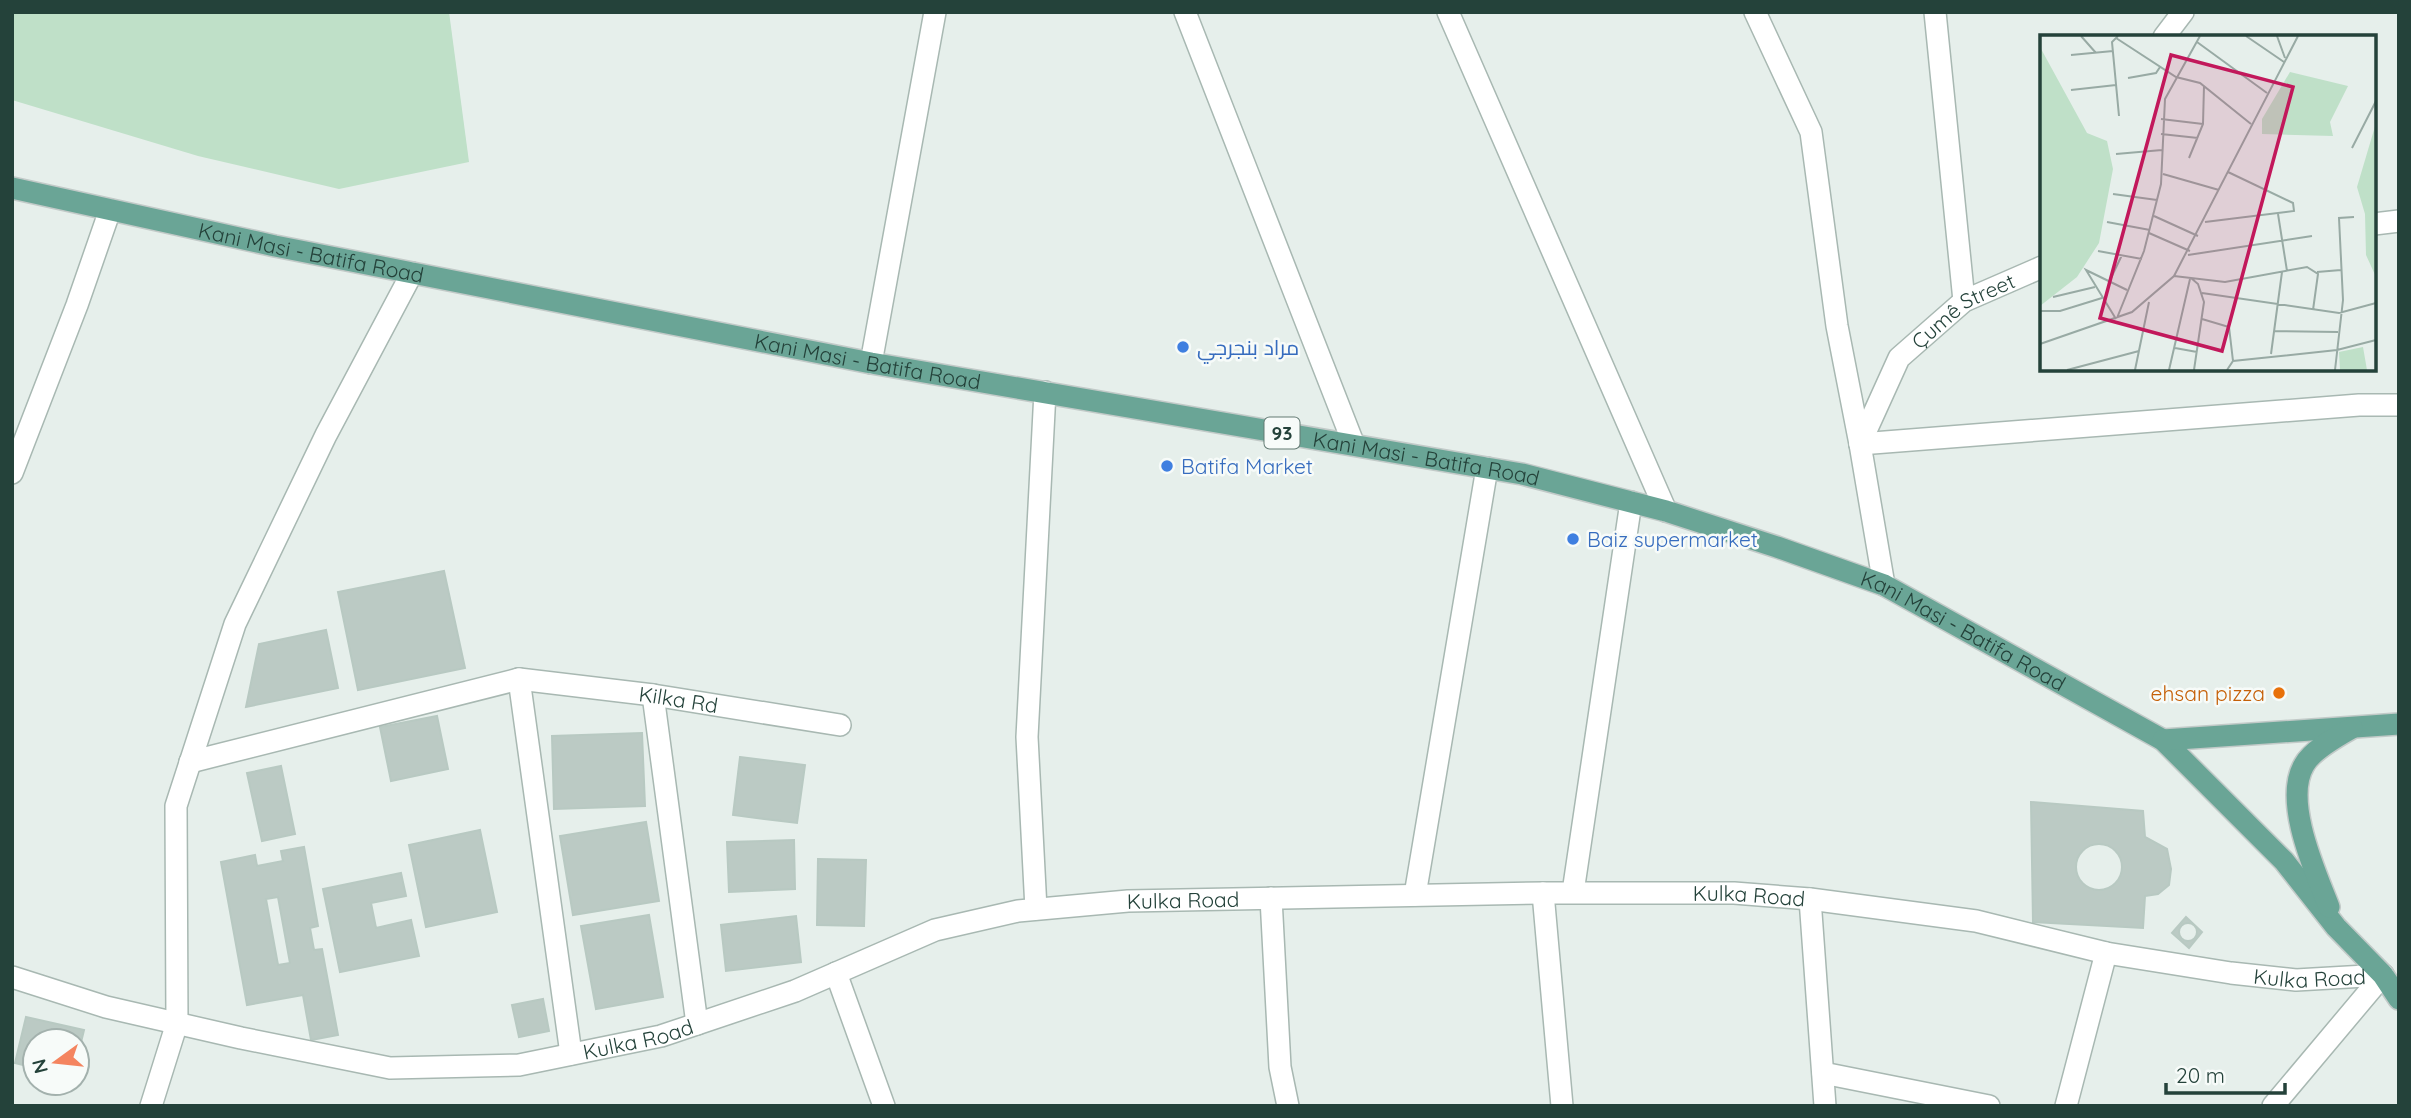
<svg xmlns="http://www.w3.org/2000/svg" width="2411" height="1118" font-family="Quicksand,Cairo,sans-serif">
  <rect width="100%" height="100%" fill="#e6efeb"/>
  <path fill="#bfe0c8" d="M12,12h437l20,150 -130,27 -141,-33 -186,-56z"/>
  <path fill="#bbcac4" stroke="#b8c9c2" stroke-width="2" fill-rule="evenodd" d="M444,571l21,97 -107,22 -20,-98z
    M326,630l12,58 -92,19 13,-63z
    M437,716l11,53 -57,12 -11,-54z
    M642,733l3,73 -91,3 -2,-73z
    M740,757l65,8 -8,58 -64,-8z
    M281,766l14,68 -33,7 -15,-68z
    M2031,802l112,9 2,26 22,12 4,20 -2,16 -11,9 -13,2 -2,32 -110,-6z
    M646,822l13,79 -86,14 -13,-79z
    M480,830l17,82 -71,15 -17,-82z
    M794,840l1,49 -66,3 -2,-50z
    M2076 867a23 23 0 1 1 46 0a23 23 0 1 1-46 0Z
    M304,847l14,79 -8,2 4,22 8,-1 16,86 -27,5 -8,-45 -56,10 -26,-143 34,-7 2,11 26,-5 -2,-10zM278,897l12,66 -12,2 -12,-66z
    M818,859l48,1 -2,66 -47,-1z
    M401,873l5,23 -35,7 5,25 35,-8 8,36 -79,16 -17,-83z
    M649,915l14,82 -67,12 -15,-83z
    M796,916l5,46 -75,9 -5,-46z
    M2186,917l16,15 -13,16 -17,-15z
    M2179 932a9 9 0 1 1 18 0a9 9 0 1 1-18 0Z
    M543,999l6,32 -30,6 -7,-32z
    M26,1017l58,13 -7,29v-18h-42v27l-20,-5z"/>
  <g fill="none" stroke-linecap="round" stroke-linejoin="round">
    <g stroke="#a8b8b2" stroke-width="24">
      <g id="minor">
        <path d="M1185,12l169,433"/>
        <path d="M1448,12l218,499"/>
        <path d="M1755,12l56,120 26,194 23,118 24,141"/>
        <path d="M1935,12l29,289"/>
        <path d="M2164,37l19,-25"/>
        <path d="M2374,224l25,-3"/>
        <path d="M871,363l64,-351"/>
        <path d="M1860,444l499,-39h40"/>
        <path id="s1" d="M1860,444l39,-86 65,-57 78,-34"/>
        <path d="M12,473l65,-168 33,-95"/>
        <path d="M519,679l52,375"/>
        <path d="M653,695l44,329"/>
        <path id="s2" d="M190,762l329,-83 134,16 187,30"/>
        <path d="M1573,892l58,-390"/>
        <path d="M1543,893l19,213"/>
        <path d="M1415,895l72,-427"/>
        <path d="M1271,898l9,169 8,39"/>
        <path d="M1810,899l15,207"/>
        <path d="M1036,909l-9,-172 18,-345"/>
        <path d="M836,973l48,133"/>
        <path id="s3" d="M12,977l94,30 135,31 149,30 129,-3 142,-29 134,-45 140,-61 83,-19 110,-10 415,-8h191l76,6 166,22 130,32 125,20 65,7 87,-5"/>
        <path d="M1823,1073l166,33"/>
        <path d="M151,1106l26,-83 -1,-217 59,-182 91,-189 86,-162"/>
        <path d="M2066,1106l40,-153"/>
        <path d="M2273,1106l110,-131"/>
      </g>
    </g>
    <g stroke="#c2cac8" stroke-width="24">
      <g id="major">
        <path id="s4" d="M12,188l263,58 596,117 651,111 144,37 111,36 107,38 279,155 121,121 52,66 47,48 16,24"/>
        <path d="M2163,740l236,-16"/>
        <path d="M2329,907c-14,-36 -46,-106 -25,-142 8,-15 34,-29 48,-37"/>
      </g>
    </g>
    <use href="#minor" stroke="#fff" stroke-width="21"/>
    <use href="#major" stroke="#6aa596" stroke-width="21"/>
  </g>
  <g fill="#3f7fe0" stroke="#f7fbf9" stroke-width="2.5">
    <circle cx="1183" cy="347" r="7"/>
    <circle cx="1167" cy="466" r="7"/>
    <circle cx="1573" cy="539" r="7"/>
  </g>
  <circle fill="#e8710a" stroke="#f7fbf9" stroke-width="2.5" cx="2279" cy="693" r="7"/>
  <g text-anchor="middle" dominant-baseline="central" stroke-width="5" stroke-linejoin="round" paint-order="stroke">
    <rect fill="#f7fbf9" stroke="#637a73" stroke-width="2" x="1264.5" y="417.5" width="35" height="31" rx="5"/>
    <g font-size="19" font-weight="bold" fill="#24423a">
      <text x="1282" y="433">93</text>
    </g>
    <g font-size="21" fill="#24423a" stroke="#f7fbf9">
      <text stroke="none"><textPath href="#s4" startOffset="306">Kani Masi - Batifa Road</textPath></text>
      <text stroke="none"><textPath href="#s1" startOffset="175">Çumê Street</textPath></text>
      <text stroke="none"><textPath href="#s4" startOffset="873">Kani Masi - Batifa Road</textPath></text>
      <text stroke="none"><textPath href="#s4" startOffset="1440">Kani Masi - Batifa Road</textPath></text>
      <text stroke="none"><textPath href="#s4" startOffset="2007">Kani Masi - Batifa Road</textPath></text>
      <text stroke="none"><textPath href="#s2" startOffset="500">Kilka Rd</textPath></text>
      <text stroke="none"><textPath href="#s3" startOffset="1774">Kulka Road</textPath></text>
      <text stroke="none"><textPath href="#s3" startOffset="1208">Kulka Road</textPath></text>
      <text stroke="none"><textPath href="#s3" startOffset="2342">Kulka Road</textPath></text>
      <text stroke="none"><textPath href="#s3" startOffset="640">Kulka Road</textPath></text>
    </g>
    <g font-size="21" fill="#366cbe" stroke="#f7fbf9" text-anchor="start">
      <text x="1197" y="347">مراد بنجرجي</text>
      <text x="1181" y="466">Batifa Market</text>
      <text x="1587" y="539">Baiz supermarket</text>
    </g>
    <g font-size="21" fill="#c56008" stroke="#f7fbf9" text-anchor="end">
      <text x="2265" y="693">ehsan pizza</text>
    </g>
  </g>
  <g transform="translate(2040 35)">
    <rect width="336" height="336" fill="#e6efeb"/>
    <path d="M0,12l47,86 20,8 6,28 -14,74 -22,34 -37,29zM250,37l58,14 -18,36 3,14 -71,-2v-15zM336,88v154l-10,-22 -1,-41 -8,-27zM323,312l4,23h-27l-1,-18z" fill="#bfe0c8"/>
    <path fill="none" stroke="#98aaa4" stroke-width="2" d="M41,1l15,17M78,1l-6,6 7,74M206,1l38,26M237,1l8,22M76,3l60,39 24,6 51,41M157,7l70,51M31,20l42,-4M88,43l28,-5 4,-6M31,55l45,-5M121,84l42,5M121,99l37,4M312,113l24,-47M76,119l46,-4M149,123l14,-34 1,-38M123,139l56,16M73,159l44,6M238,179l9,57M114,181l44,20M67,187l43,8M165,187l89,-11 -1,-8 -65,-31M109,198l41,18M58,216l44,8M148,220l124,-19M277,237l24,-2M134,241l51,6 82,-15 11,7 -5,36M151,243l7,6 6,18 -10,68M70,245l12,-25M162,258l137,20 37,-10M13,262l42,-10M0,276h20l42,-13M77,283l27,-67 17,-67 4,-85 35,-63M76,284l-30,-49 41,20M162,284l27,8 4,34M234,296l64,1M0,309l92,-32 42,-36 124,-240M135,313l22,4M231,319l11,-82M27,335l72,-19M95,335l14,-68M129,335l21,-91M187,335l6,-9 104,-11 39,-10M295,335l8,-70 -4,-82 15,-1"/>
    <path fill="#c2185b" fill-opacity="0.15" stroke="#c2185b" stroke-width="3.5" d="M131,20l122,32 -71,264 -122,-33z"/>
    <rect width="336" height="336" fill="none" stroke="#24423a" stroke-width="3.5"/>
  </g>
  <rect width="2411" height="1118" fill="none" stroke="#24423a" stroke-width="28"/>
  <g transform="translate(56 1062) rotate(255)"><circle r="33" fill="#f7fbf9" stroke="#a3b1ad" stroke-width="2"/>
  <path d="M0-5L12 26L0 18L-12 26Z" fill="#f4845f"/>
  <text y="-10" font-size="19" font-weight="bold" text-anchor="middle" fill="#24423a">N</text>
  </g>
  <path d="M2166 1083v10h119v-10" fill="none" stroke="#24423a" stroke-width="3.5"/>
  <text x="2176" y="1083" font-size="21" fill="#24423a" stroke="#f7fbf9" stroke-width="5" paint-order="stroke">20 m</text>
</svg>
